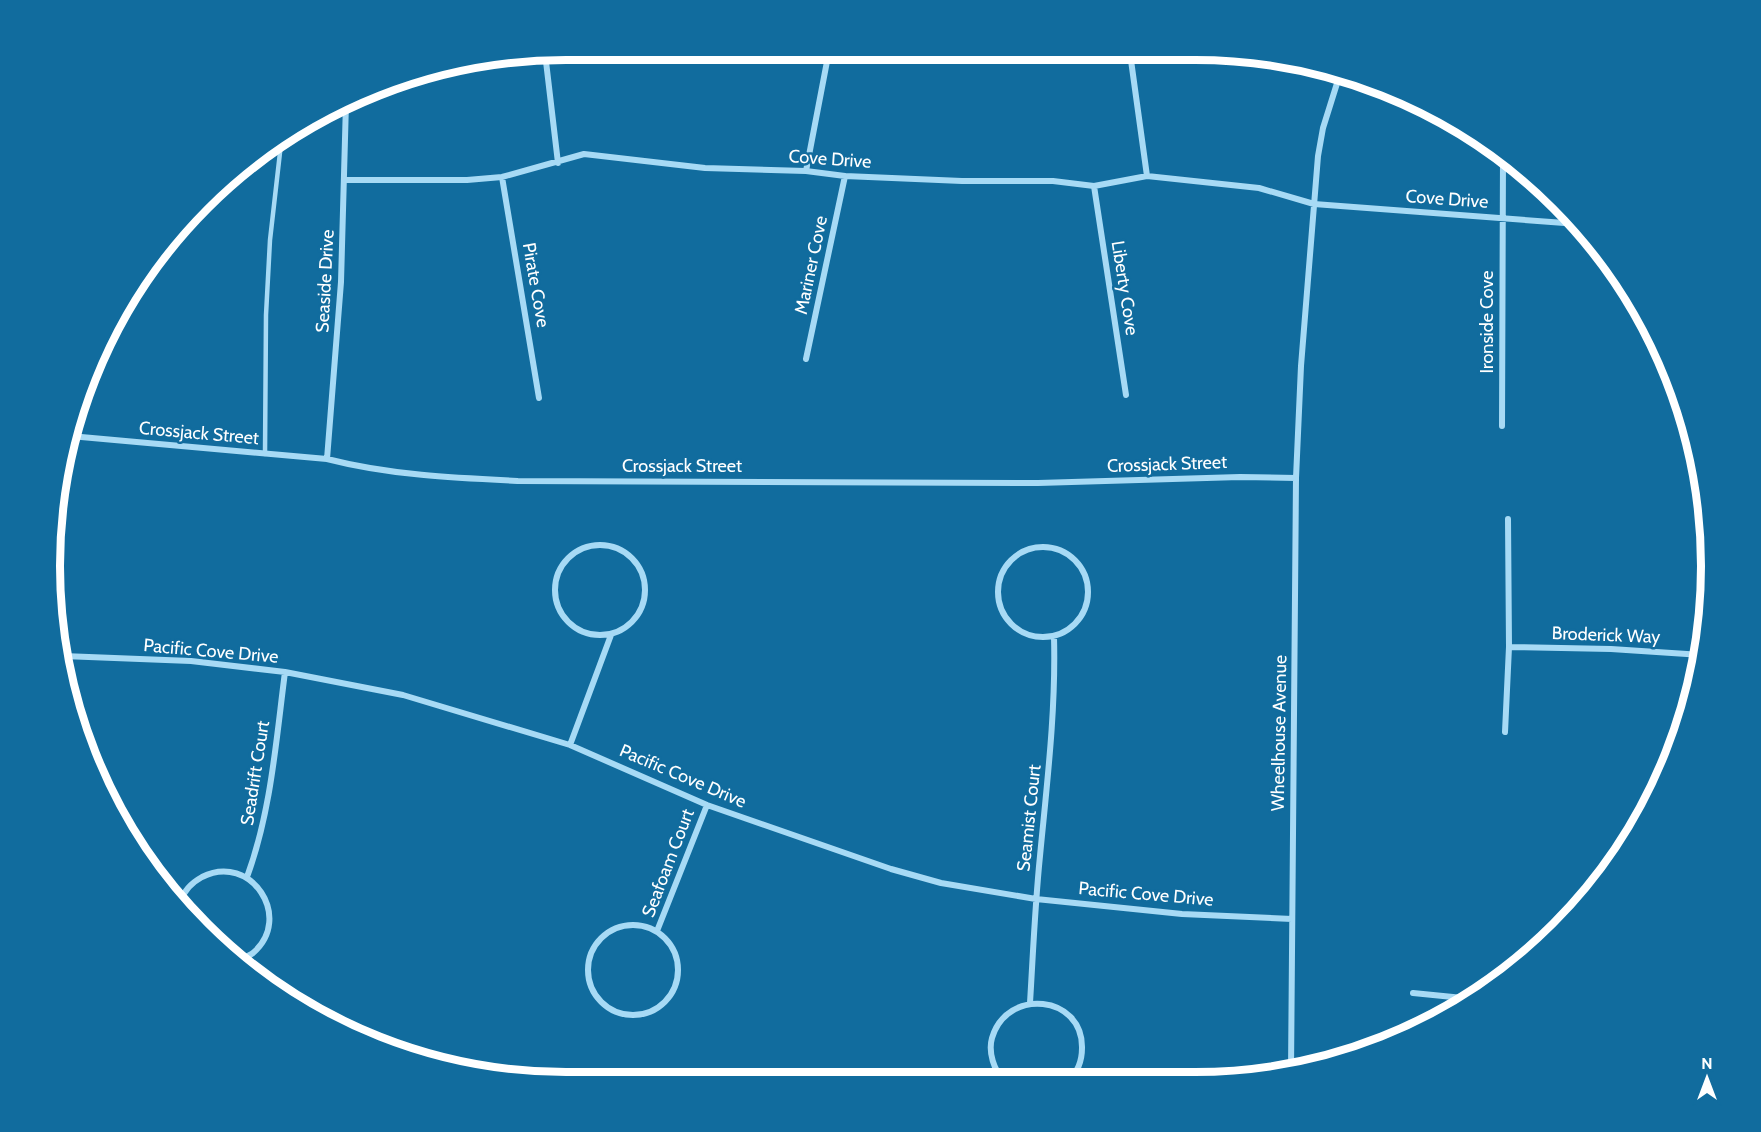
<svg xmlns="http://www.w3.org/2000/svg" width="1761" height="1132" font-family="Cabin,sans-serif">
  <rect width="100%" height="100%" fill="#116c9e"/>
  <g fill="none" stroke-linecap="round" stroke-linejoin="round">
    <path stroke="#a7daf5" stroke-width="4.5" d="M265,454l1,-139 4,-75 12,-105"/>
    <path stroke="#a7daf5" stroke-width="6" d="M545,53l13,110
      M1130,53l17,123
      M806,171l23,-120
      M502,177l37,221
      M345,180h122l35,-3 82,-23 121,14 101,3 39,5 117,5h91l41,5 53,-10 112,12 55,16 264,20
      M1094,186l32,209
      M806,359l39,-183
      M1502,426l1,-270
      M70,436l257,23c62,16 127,19 191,22l520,2 202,-6 56,1
      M72,436l1,-15
      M327,459l14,-177 5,-179
      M555 590a45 45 0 1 1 90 0a45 45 0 1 1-90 0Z
      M998 592a45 45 0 1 1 90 0a45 45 0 1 1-90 0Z
      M1509,647l102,2 91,6
      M63,656l128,5 94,11 118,23 167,50 137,60 184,64 50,14 95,16 146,15 110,5
      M1505,732l4,-85 -1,-128
      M570,745l41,-110
      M247,877c24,-65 29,-136 38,-205
      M181,901c3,-11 12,-19 21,-24 49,-25 92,41 51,76 -4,3 -11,6 -16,9
      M588 970a45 45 0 1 1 90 0a45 45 0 1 1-90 0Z
      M657,931l50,-126
      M1413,993l60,6
      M1030,1003c3,-49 5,-98 10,-147 7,-73 16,-146 14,-219
      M1291,1071l5,-593 5,-112 17,-210 5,-28 16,-51
      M1004,1080c-10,-9 -16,-28 -12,-42 15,-51 91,-43 90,10 0,13 -4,24 -14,33"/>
  </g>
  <g text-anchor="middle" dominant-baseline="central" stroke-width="5" stroke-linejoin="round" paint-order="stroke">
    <g font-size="18" fill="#fff" stroke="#116c9e">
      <text transform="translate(830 159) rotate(4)">Cove Drive</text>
      <text transform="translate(1447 199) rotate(4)">Cove Drive</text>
      <text transform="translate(811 265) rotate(-78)">Mariner Cove</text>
      <text transform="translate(325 281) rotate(-87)">Seaside Drive</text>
      <text transform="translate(536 285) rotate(80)">Pirate Cove</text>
      <text transform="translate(1125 288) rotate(81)">Liberty Cove</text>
      <text transform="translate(1487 322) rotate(-90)">Ironside Cove</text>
      <text transform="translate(199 433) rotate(5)">Crossjack Street</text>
      <text transform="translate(1167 464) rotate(-2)">Crossjack Street</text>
      <text x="682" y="466">Crossjack Street</text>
      <text transform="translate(1606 635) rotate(2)">Broderick Way</text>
      <text transform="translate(211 651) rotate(5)">Pacific Cove Drive</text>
      <text transform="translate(1279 733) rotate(-89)">Wheelhouse Avenue</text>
      <text transform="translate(255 773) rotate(-81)">Seadrift Court</text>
      <text transform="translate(683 776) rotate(23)">Pacific Cove Drive</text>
      <text transform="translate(1029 818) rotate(-84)">Seamist Court</text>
      <text transform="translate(668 863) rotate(-69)">Seafoam Court</text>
      <text transform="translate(1146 894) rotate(5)">Pacific Cove Drive</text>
    </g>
  </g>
  <path d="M0 0H1761V1132H0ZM566 60H1195A506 506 0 0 1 1701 566V566A506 506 0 0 1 1195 1072H566A506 506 0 0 1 60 566V566A506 506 0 0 1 566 60Z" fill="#116c9e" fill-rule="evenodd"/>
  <path fill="none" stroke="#fff" stroke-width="8" d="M566 60H1195A506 506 0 0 1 1701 566V566A506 506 0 0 1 1195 1072H566A506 506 0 0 1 60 566V566A506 506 0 0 1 566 60Z"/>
  <g transform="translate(1707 1078)" stroke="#116c9e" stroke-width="4.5" paint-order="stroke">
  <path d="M0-4.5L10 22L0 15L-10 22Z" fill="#ffffff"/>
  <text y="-9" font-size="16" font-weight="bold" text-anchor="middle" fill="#ffffff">N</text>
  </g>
</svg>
